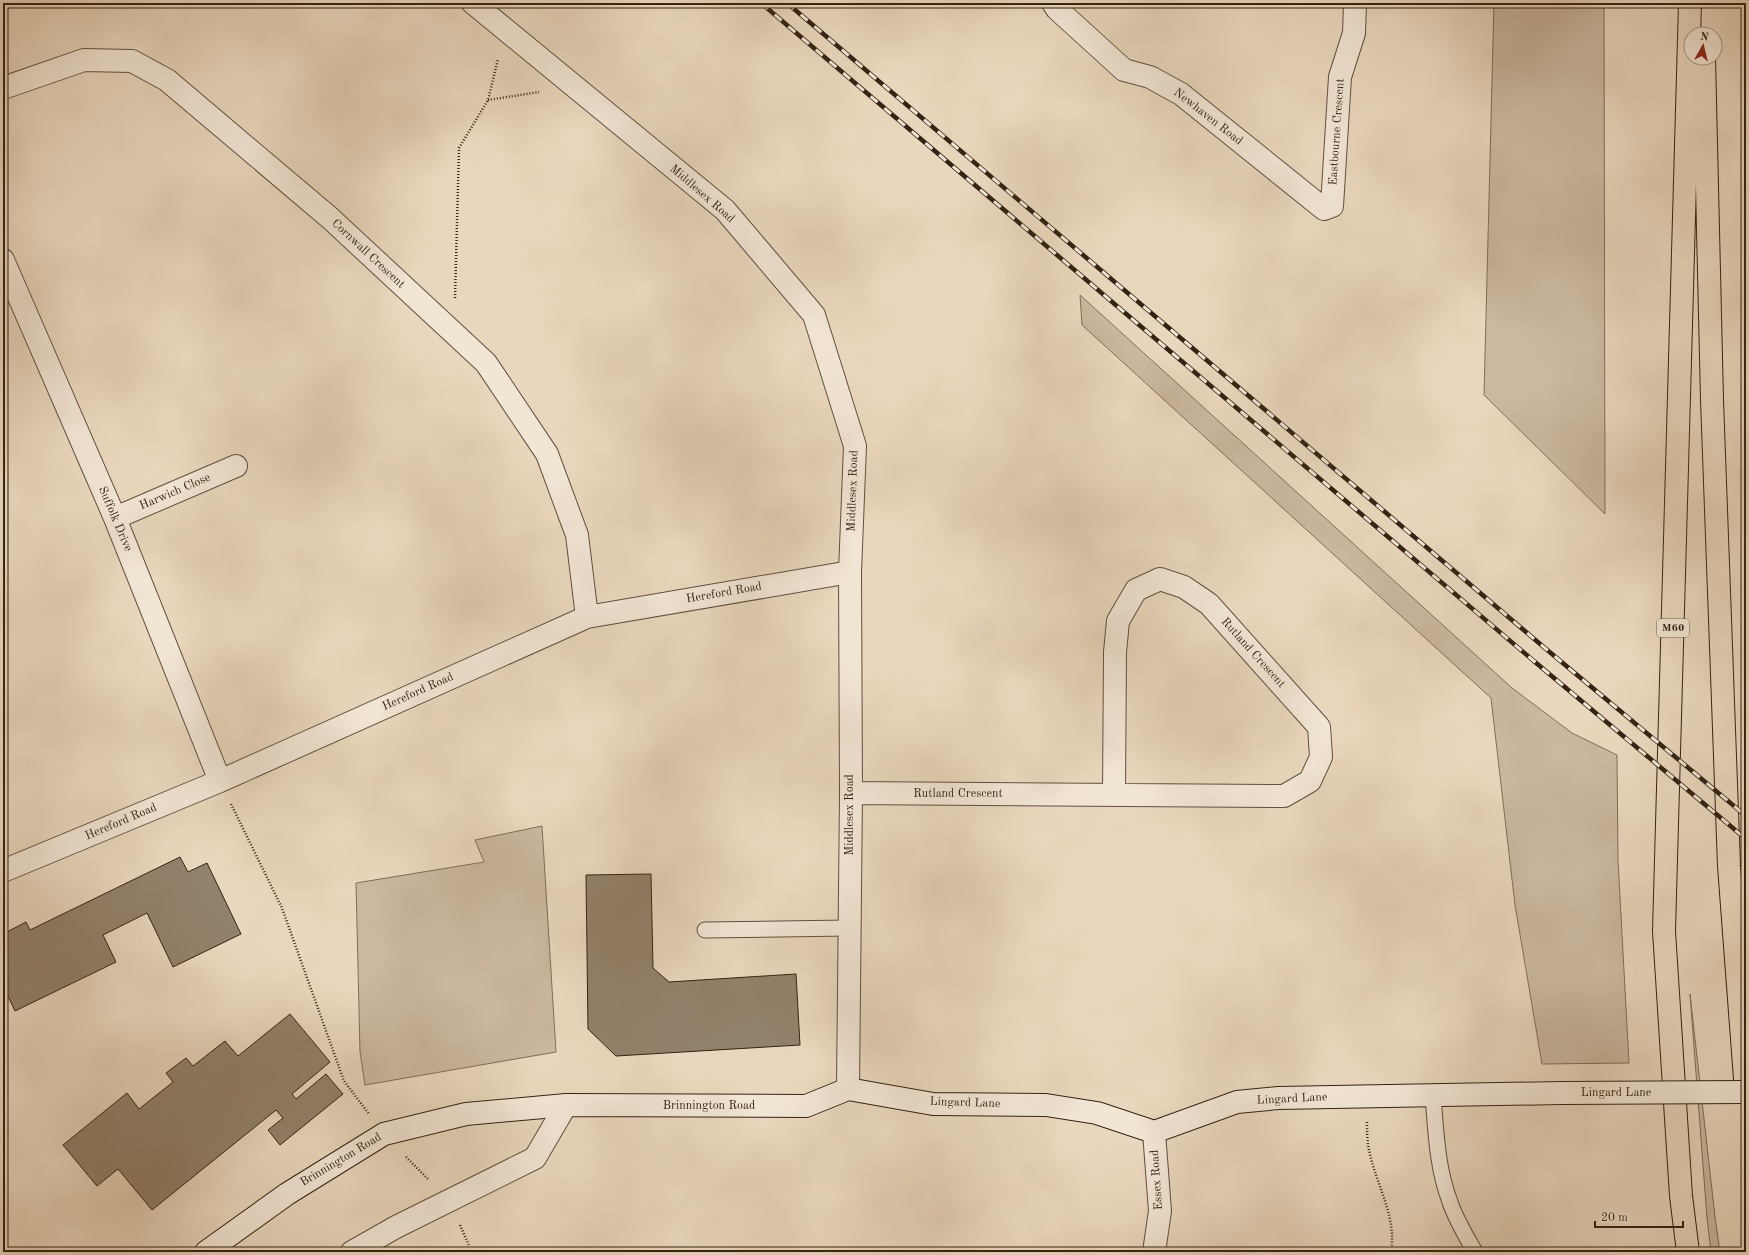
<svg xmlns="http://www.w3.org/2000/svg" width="1749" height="1255" font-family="'Old Standard TT',serif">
  <rect width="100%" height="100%" fill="#e9d7bd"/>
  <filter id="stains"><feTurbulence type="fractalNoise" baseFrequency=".005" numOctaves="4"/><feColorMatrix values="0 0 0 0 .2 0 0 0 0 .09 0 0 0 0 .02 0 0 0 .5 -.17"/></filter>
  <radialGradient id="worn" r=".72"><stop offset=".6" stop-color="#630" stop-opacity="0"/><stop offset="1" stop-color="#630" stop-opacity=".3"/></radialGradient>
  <path fill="#cab8a0" stroke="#7f6e5a" d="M1494,3h110l1,511 -121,-119z
    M1080,295l432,393 60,45 45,22 1,105 11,203 -87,1 -27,-159 -24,-207 -409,-373z
    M542,826l14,226 -191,33 -5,-33 -4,-169 128,-21 -9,-22z
    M1690,994l25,223 5,35h-9l-4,-34z"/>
  <path fill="#92816b" stroke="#342313" d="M180,857l8,15 19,-9 34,71 -68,33 -26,-54 -44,22 13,27 -101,49 -9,-19 -3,1v-59l23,-12 4,8z
    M651,874l2,94 16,14 127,-8 4,71 -184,11 -28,-27 -2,-154z
    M290,1014l40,48 -38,32 4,5 30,-25 17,20 -63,51 -12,-15 15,-12 -7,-8 -124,100 -34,-41 -21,17 -34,-41 64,-52 12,16 34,-27 -7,-9 20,-15 7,8 32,-25 13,15z"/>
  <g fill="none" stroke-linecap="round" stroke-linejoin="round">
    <g stroke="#61503e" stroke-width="17">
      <path id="lane" d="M705,930l144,-2
        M1433,1096c3,36 4,72 17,106 6,18 16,34 25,50"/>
    </g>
    <g stroke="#61503e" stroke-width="24">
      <path id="street" d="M473,3l252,207 89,105 41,131 -5,126 1,221 -3,296
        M1053,3l4,6 67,61 26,7 31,17 143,115 8,-3 8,-129 14,-44 1,-30
        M3,88l81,-28 48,1 35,19 163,138 156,145 61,91 30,81 10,82
        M3,260l112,258 105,263
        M115,518l121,-52
        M851,793l433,3 26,-15 11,-24 -2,-30 -110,-123 -25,-17 -24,-8 -24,11 -18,31 -3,31 -1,142
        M3,871l217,-90 367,-164 263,-45
        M1154,1132l6,79 -6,41
        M352,1252l44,-25 139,-69 31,-53"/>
    </g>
    <g stroke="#342313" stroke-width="24">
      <path id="secondary" d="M206,1252l81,-58 97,-60 82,-20 100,-9 240,1 42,-17 85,15 113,1 51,8 57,19 83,-30 41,-4 283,-5"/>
    </g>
    <g stroke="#342313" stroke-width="24">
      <path id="highway" d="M1704,58l8,342 17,466 17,226
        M1688,1252l-7,-56 -17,-265 26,-928"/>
    </g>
    <path stroke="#342313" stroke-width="2.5" stroke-dasharray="1 2" stroke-linecap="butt" d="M488,100l51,-8
      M455,298l4,-150 29,-48 10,-41
      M231,804l51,104 62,173 25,33
      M1367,1122c0,10 0,19 2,28 7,35 28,66 22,102
      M406,1157l23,23
      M460,1225l12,27"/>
    <use href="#lane" stroke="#f1e5d4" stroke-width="15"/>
    <use href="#street" stroke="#f1e5d4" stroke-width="22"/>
    <use href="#secondary" stroke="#f1e5d4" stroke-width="22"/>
    <use href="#highway" stroke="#e9d7bd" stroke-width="22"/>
    <g stroke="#342313" stroke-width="4.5">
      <path id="rail" d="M761,3l774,659 211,177
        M787,3l759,646 200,167"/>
    </g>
    <use href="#rail" stroke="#f1e5d4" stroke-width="3" stroke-dasharray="9" stroke-linecap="butt"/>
    <g stroke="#342313" stroke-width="24" stroke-linecap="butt">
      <path id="secondary-bridge" d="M1561,1093l185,-1"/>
    </g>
    <use href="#secondary-bridge" stroke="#f1e5d4" stroke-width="22"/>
  </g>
  <g text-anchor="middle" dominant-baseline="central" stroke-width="4" stroke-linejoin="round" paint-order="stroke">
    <rect fill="#f1e5d4" stroke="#6d5d4d" stroke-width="1" x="1657" y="619" width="32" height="18" rx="3"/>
    <g font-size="11" font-weight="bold" fill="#342313">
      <text x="1673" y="628">M60</text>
    </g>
    <g font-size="12" fill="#342313" stroke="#f1e5d4">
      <text transform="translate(1208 117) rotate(38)">Newhaven Road</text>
      <text transform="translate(1337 132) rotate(-86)">Eastbourne Crescent</text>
      <text transform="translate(702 194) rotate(41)">Middlesex Road</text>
      <text transform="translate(368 254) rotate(43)">Cornwall Crescent</text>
      <text transform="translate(853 491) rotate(-88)">Middlesex Road</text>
      <text transform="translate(175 492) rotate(-23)">Harwich Close</text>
      <text transform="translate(115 519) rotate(67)">Suffolk Drive</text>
      <text transform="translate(724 593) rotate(-10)">Hereford Road</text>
      <text transform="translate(1253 653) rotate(48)">Rutland Crescent</text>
      <text transform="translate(418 692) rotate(-24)">Hereford Road</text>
      <text x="958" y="794">Rutland Crescent</text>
      <text transform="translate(850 815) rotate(-90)">Middlesex Road</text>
      <text transform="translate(121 822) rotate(-23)">Hereford Road</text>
      <text x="1616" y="1093">Lingard Lane</text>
      <text transform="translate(1292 1099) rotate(-3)">Lingard Lane</text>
      <text transform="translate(965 1103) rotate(2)">Lingard Lane</text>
      <text x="709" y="1106">Brinnington Road</text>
      <text transform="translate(341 1160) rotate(-31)">Brinnington Road</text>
      <text transform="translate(1157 1180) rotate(-94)">Essex Road</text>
    </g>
  </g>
  <rect width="1749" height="1255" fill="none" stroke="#e9d7bd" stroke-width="16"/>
  <rect x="4" y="4" width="1741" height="1247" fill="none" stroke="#342313" stroke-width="2"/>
  <rect x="8" y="8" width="1733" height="1239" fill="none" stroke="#342313"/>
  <g transform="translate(1703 46) rotate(8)"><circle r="19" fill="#f1e5d4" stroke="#a59787"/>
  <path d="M0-3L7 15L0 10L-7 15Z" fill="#8f2418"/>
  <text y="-6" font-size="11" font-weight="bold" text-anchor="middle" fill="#342313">N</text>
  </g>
  <path d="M1595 1221v6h88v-6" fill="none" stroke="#342313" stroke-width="2"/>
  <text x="1601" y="1221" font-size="12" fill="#342313" stroke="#f1e5d4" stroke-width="3" paint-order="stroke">20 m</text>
  <rect width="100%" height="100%" filter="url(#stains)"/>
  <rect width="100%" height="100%" fill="url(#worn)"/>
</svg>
